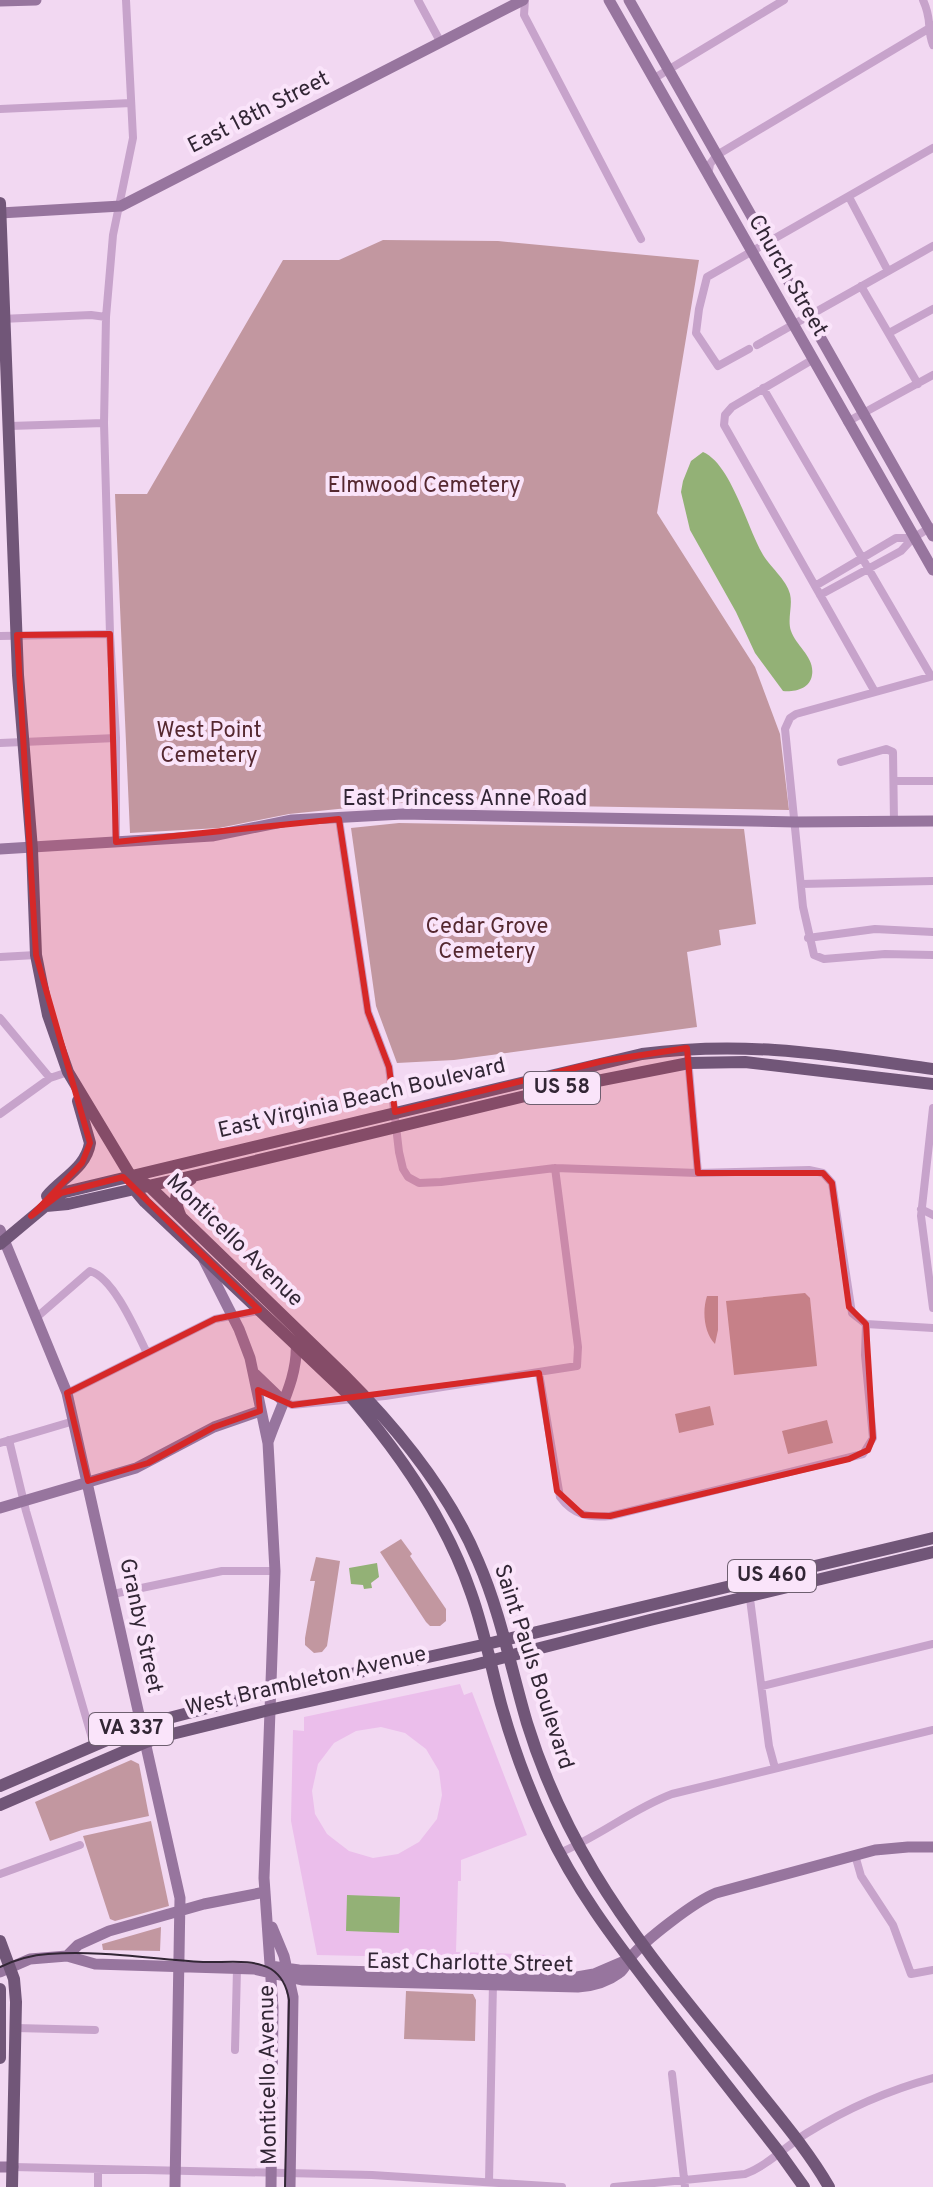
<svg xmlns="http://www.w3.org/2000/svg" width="933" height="2187" font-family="Overpass,sans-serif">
  <rect width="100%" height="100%" fill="#f2d8f2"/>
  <path fill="#c297a0" d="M383,240l115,1 201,19 -42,253 98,154 25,67 9,76 -392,-7 -108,11 -70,14 -89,5 -15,-339h32l136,-234h56z
    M399,823l345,6 12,95 -37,6 2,15 -34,7 10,75 -243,33 -57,3 -21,-57 -25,-178z
    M805,1293l5,5 7,68 -83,9 -8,-74z
    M707,1296h11v34l-3,14c-11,-11 -13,-33 -8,-48z
    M710,1406l4,19 -35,8 -4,-19z
    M827,1420l6,23 -45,11 -6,-23z
    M401,1539l11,15 -2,2 36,53v12l-6,5h-10l-4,-4 -46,-70z
    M316,1557l24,4 -13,85 -5,6 -8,1 -9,-8v-7l10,-57h-5z
    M131,1760l8,4 10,52 -67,14 -32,11 -15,-39z
    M151,1821l18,85 -54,15 -5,-2 -27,-83z
    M161,1927l-1,24 -57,-1 -1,-6z
    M406,1991l67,3 3,6 -1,41 -71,-2z"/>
  <path fill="#ebbeeb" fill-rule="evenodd" d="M460,1684l4,11 8,-3 55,143 -66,25v21h-3l-2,71 90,3 1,5 -230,-5 -26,-134 2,-91 11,1v-14zM381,1727l24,6 21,16 13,22 3,24 -5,24 -18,23 -21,12 -25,4 -24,-7 -22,-17 -12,-20 -3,-23 6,-27 16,-21 22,-12z"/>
  <path fill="#93b176" d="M703,452c28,12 44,75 59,101 7,13 25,27 28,41 3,12 -3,25 1,37 5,15 24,26 21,44 -2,14 -17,17 -29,16l-28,-38 -19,-41 -46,-82 -9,-38 2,-11 8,-20z
    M377,1563l2,14 -8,6 1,5 -8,1 -1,-4 -12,-1 -2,-16z
    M347,1895l53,2 -1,36 -53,-2z"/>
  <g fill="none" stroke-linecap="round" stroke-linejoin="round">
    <path stroke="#c7a3cb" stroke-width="8" d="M418,0l23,43
      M525,0l-1,15 117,224
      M923,0c10,22 3,26 10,45
      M653,79l131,-79
      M0,109l131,-6
      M708,176l2,-12 7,-9 216,-129
      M849,197l39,74
      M861,286l57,98
      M1,319l90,-4 15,2
      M889,333l44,-24
      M757,345l176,-99
      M749,349l-31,17 -22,-33 3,-24 8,-32 226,-129
      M812,360l-80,47 -7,8 -1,10 151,267
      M763,388l168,288
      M847,422l86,-47
      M10,426l94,-3
      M815,586l81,-48h17
      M820,595l81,-44 12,-13 18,-11
      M0,636l110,-2
      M933,676l-137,38 -6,4 -5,11 18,178 11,48 10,4 61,-5 48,1
      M0,743l116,-5
      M841,762l45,-13 7,3 1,70
      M895,781h38
      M339,819l29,193 21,55 10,85 4,17 5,8 11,6 22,-1 114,-14 143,5 111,-3 14,3 9,10 20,130 14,11 67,4
      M116,842v-104l-6,-104 -6,-211 2,-106 7,-82 20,-97 -7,-138
      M801,884l132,-3
      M808,938l67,-9 58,3
      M0,957l36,-2
      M0,1018l50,60
      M688,1058l10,115
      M933,1108l-12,108 12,92
      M0,1114l50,-36 18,-6
      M921,1209l12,6
      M37,1317l53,-46c24,7 46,60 57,82
      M539,1373l21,124c13,18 29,21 50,19l253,-62 10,-16 -8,-83 1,-31
      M67,1393l148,-74 44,-8
      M282,1400l10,5 93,-9 192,-30 1,-19 -23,-179
      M9,1440l17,71 68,234
      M0,1443l74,-22
      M749,1591l20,155 6,22
      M113,1594l109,-23h53
      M762,1686l171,-42
      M559,1853c40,-16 73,-44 113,-59l261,-64
      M855,1855l6,21 32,49 18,49 22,-4
      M0,1874l80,-29
      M16,2028l79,2
      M235,2050l2,-81
      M672,2074l13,113
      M13,2167l359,8 190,12
      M489,2182l4,-199
      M98,2187v-17
      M614,2187l131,-13c22,-8 41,-28 62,-41 39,-24 82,-43 126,-55"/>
    <path stroke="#97759e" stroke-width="11" d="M609,0l324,570
      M629,0l304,536
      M0,1l36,-1
      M0,213l121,-7 402,-206
      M0,849l212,-13 80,-16 111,-6 392,8 138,-1
      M0,1230l67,163 113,505 -5,289
      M203,1258l36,71 11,29 18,85 7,128 -11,307 9,130 -2,179
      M255,1374l27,26
      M268,1442c11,-33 31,-66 28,-101
      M0,1508l136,-40 78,-41 46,-16
      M272,1927l12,29 9,41 -3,190
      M67,1956l11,-11 31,-14 95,-27 61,-12
      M270,1966l29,4 278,7 17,-3 35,-15
      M0,1972l30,-13 37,-3 28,8 159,5 48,11 276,7c14,-1 29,-5 41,-14 6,-4 7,-10 11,-15 15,-18 64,-56 86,-65l159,-43 33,-3h25
      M0,2167h13"/>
    <path stroke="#715678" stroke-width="12" d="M0,203l18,472 14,174 4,106 12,60 20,57 62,103 4,14 11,13 207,196c50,58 94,122 119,195 13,36 20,74 30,111 12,43 27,84 46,124 28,60 66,110 106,162 41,54 84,108 126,162l25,35
      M130,1175l19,11 195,189c53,53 105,116 134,186 23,53 33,108 49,162 16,52 39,102 67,149 48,80 110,149 167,222 24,30 49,60 68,93
      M47,1196c15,-18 39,-28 43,-53l-12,-42
      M46,1206l22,-2 129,-29 349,-84 143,-28 56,-1 188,22
      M181,1217c-8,-17 -7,-28 10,-38
      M0,1244l61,-51 581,-139c104,-14 189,1 291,15
      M0,1786l142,-61 127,-33 218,-48 446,-106
      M0,1805l146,-63 26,-8 97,-24 205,-45 176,-45 283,-68
      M0,1941l14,38 2,23 -4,185
      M0,1989v69"/>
    <path stroke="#322635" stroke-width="2" d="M0,1967c15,-7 31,-12 48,-13 52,-4 103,5 155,8 21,1 49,-4 68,7 11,7 16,18 18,31l-4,187"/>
  </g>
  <path fill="#d62828" fill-opacity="0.2" stroke="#d62828" stroke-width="6" stroke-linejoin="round" d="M110,634l6,208 223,-23 29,193 21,55 6,45 208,-51 84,-13 11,125h125l9,10 17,124 17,17 7,114 -5,12 -19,9 -239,57 -27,-1 -26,-24 -18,-118 -247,32 -34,-15 2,21 -46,16 -66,36 -60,18 -21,-88 148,-74 44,-9 -136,-133 -62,16 -30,23 51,-53 8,-20 -54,-188 -19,-320z"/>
  <g text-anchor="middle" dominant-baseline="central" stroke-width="8" stroke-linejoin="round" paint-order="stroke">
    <g fill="#fae4fa" stroke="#6e5f70" stroke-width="2">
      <rect x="524" y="1072" width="76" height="32" rx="6"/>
      <rect x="728" y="1560" width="88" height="32" rx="6"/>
      <rect x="89" y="1713" width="84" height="32" rx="6"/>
    </g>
    <g font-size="20" font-weight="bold" fill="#322635">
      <text x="562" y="1088">US 58</text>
      <text x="772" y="1576">US 460</text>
      <text x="131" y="1729">VA 337</text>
    </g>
    <g font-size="22" fill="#322635" stroke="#fae4fa">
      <text transform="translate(259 113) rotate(-27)">East 18th Street</text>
      <text transform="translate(787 276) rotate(60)">Church Street</text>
      <text x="465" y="799">East Princess Anne Road</text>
      <text transform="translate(362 1099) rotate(-13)">East Virginia Beach Boulevard</text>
      <text transform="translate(234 1241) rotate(44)">Monticello Avenue</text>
      <text transform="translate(140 1626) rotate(78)">Granby Street</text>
      <text transform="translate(533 1667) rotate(72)">Saint Pauls Boulevard</text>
      <text transform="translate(306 1682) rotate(-13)">West Brambleton Avenue</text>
      <text transform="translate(470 1964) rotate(1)">East Charlotte Street</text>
      <text transform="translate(269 2075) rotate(-91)">Monticello Avenue</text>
    </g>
    <g font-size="22" fill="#552830" stroke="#fae4fa">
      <text x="424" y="486">Elmwood Cemetery</text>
      <text x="209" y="731">West Point<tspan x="209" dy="25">Cemetery</tspan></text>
      <text x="487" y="927">Cedar Grove<tspan x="487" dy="25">Cemetery</tspan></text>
    </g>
  </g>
</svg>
